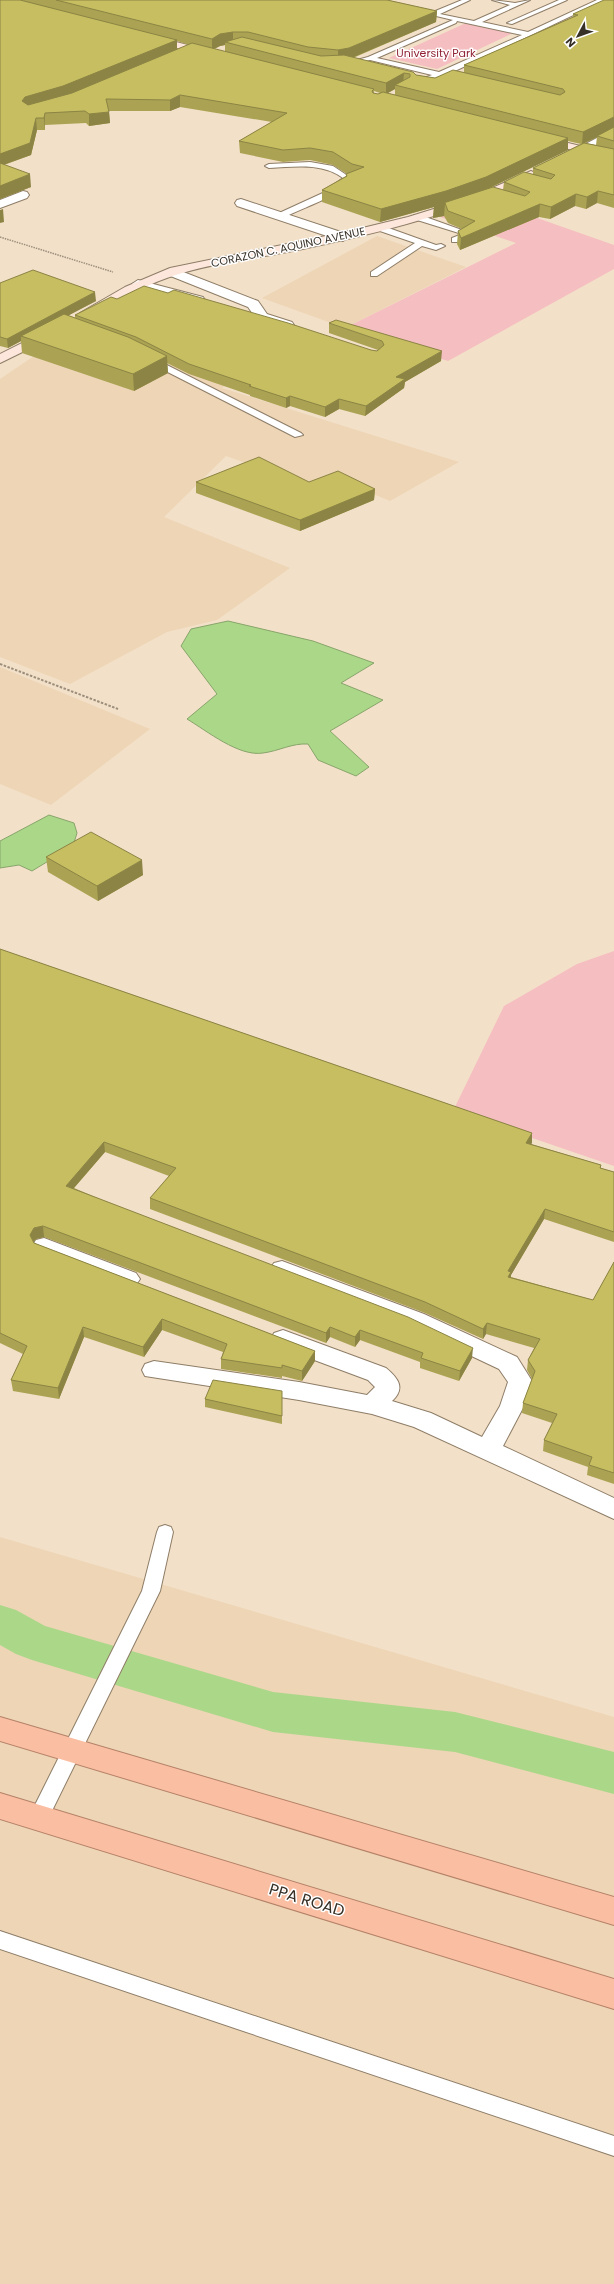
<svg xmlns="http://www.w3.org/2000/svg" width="614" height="2284" font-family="Poppins,sans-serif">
  <rect width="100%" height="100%" fill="#f3e0c8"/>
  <path fill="#edd5b6" d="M377,236l89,31 -121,61 -83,-30z
    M78,337l170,32 -26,19 237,74 -69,39 -53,-22 -20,9 -91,-32 -62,61 126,51 -73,52 -50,12 -97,52 -70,-27v-278l31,-21z
    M0,667l150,62 -99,76 -51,-21z
    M0,1537l614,180v567h-614z"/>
  <path fill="#f5bec0" d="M466,23l47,10 -76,36 -48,-11z
    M489,201l125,44v24l-166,92 -103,-33 171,-85 -76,-26z
    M614,951v215l-161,-55 51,-105 73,-42z"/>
  <path fill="#abd788" stroke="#88a56b" d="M228,621l85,20 61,22 -33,20 42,17 -53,31 39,36 -13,9 -38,-16 -10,-16c-16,-1 -29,7 -45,9 -24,4 -56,-22 -76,-34l30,-25 -36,-48 10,-17z
    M49,815l25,8 3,10 -4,13 -41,25 -13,-6 -19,3v-27z"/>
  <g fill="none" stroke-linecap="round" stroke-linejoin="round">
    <path fill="#abd788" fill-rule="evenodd" d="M0,1605l16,5 29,16 228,66 182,20 159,40v42l-159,-42 -182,-20 -241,-72 -16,-6 -16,-9z"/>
    <g stroke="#8e7d67" stroke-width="2">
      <path id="service" d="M462,0h8l-30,14 34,7 36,-16 -18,-5 23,3 15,-3 -48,22 46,10 69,-32h8l-148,70 -41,15 -2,-1v-2l18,-7 -62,-15 -25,6 -3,-2 26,-7 85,-37 -38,-9 3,-2 15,3zM457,21l65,14 -83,37 -62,-14 79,-35z
        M559,0h8l-55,24 -5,-1z
        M310,162l23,4 18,12c-15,21 -46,28 -68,40h-6v-4l48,-22 18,-14c-22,-16 -49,-11 -74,-10l-4,-2 4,-2z
        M414,215h6l53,19 -15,8h-6v-4l10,-4 -48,-15z
        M377,226h6l53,19 5,-1 4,2 -9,4 -14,-4 -45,30h-6v-4l44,-29 -38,-13z
        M151,357l150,76 2,2 -8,2 -147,-75v-4z
        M165,1525l6,2 2,5 -13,59 -114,232 -7,2 -7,-2 -2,-6 2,-6 110,-220 15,-59 2,-5z
        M0,1931l614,205v20l-614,-207z"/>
    </g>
    <g stroke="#8e7d67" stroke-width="2">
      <path id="minor" d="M23,191l4,1 2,3 -2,3 -27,10v-8z
        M241,199l106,35 2,3 -6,4 -4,-1 -102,-34 -2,-3 2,-3z
        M173,268l85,33 9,13 25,8 2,3 -7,4 -30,-9 -9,-13 -80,-32 -1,-3z
        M138,280l65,17 2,3 -7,4 -65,-17 -1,-3z
        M44,1238l92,35 4,6 -4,6 -8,2 -92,-35 -4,-6 4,-6z
        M282,1261l142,53 93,43 15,24 -8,25 -21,40 111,52v21l-200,-92 -42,-13 -73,-14 -154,-24 -3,-6 3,-6 9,-3 145,21 68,13 8,-8 -7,-7 -94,-35 -3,-6 3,-6 9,-3 103,38c12,10 20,20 6,33l39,12 51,24 18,-31 8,-24 -9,-13 -91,-43 -134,-51 -4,-6 4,-6z"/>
    </g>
    <g stroke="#8e7d67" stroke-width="2">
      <path id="tertiary" d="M614,129v8l-28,14h-8l-2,-2z"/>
    </g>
    <g stroke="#8e7d67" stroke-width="2">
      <path id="secondary" d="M148,35l68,17 1,2 -5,3 -68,-17v-4z
        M539,136l75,18v6l-79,-19 -2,-2z
        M531,171l4,2 2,2 -2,2c-76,36 -155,56 -237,73 -40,8 -81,12 -119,24 -31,9 -59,26 -87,42h-10l-2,-3 45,-26 45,-19 180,-37 58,-14 61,-19z
        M48,330l5,1 2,3 -2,3 -53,26v-9z"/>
    </g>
    <g stroke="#b58268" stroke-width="2">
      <path id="trunk" d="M0,1717l614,180v28l-614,-184z
        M0,1793l614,186v30l-614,-190z"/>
    </g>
    <path stroke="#9c8e7d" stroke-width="1.5" stroke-dasharray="1.5 1" stroke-linecap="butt" d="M0,237l113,35"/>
    <path stroke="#9c8e7d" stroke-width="2" stroke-dasharray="2.5 1.5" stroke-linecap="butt" d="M0,664l118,45"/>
    <use href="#service" fill="#fff" fill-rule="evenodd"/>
    <use href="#minor" fill="#fff" fill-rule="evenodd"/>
    <use href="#tertiary" fill="#fff" fill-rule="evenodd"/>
    <use href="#secondary" fill="#fde7dc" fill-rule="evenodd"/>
    <use href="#trunk" fill="#fabea2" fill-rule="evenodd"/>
  </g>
  <path fill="#aba353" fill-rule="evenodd" d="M0,0h390h-2l49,11 -1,11 -83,36 63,17 19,3 29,-6v-7l109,-48v-3l41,-14v208l-17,-5 -11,6 -11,-3 -25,13 -11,-2 -79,33 -3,-6 1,-13 4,-2 -14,-6 -4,-7 -11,2 1,-11 -54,15 -58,-20v-12l24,-14v-2h1l-14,-9 -23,-5 -27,2 -43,-9 -1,-12 33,-19 -92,-15 -10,4h-61l1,12 -21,3 -3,-3 -41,2v5h-8l-6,25 -27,10 27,22 -31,12zM177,41l12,4 -12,4zM225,45v7l-11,-3 6,-3zM395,89v6l-7,-2zM374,91l6,2 -2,1 -4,-1zM597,137l-1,8 -11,-2zM568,141l13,3 -48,24v6l-29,8 -1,8 -15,-1 80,-39z
    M0,283l96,18 -28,14 7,3v-3l42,-16 254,51 6,1 1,-1 -49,-17v-10l112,38 -36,21 -1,6 -39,28 -26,-7 -14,8 -35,-11 -4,2 -36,-12v-1l-61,-21 -22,-11 1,10 -34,18 -112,-38 -1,-12 -13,7 -8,-2z
    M196,482h113l66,7 -1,11 -74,31 -104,-38z
    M46,857l97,18 -45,26 -50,-29z
    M0,949l532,184 -1,11 70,21v3l13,4v70l-70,-23 -33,56v2l82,23 21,-38v222l-27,-9 1,-8 -45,-16 1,-11 8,-17 -30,-10 1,-10 9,-24 -5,-9 1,-10 6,-12 -48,-14 -3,5 -58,-26 -275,-104v-11l19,-22 -64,-24 -31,36 398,170 -13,23 -39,-13v-6l-60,-22 -5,7 -25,-10 -4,6 -282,-106 -8,2 -3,3 1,1 281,108v10l-13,20 -20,-5v2l-61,-9v-10l2,-7 -61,-22 -18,27 -60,-20 -25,62 -46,-8 -2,-11 12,-26 -23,-11z
    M282,1391v33l-77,-17v-8z"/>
  <path fill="#8b8444" d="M437,11l-1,11 -87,37 -11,2v-11z
    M233,32v11l-8,-1v3l-5,1 -8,4v-11l8,-5z
    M177,40v11l-113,47 -38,11 -4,-8 3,-4z
    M404,73l-1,12h-8v4l-9,5v-11z
    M180,95v12l-10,4v-11z
    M109,112l1,11 -21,3v-12z
    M45,113v17l-1,-12z
    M614,117v12l-17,7v1l-15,7 1,-12z
    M36,118l1,12 -6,25 -31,11v-12z
    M568,138v12l-83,40 -40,14 -1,12 -11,2 1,-11 -54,15 1,-13z
    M30,174l1,13 -31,12v-13z
    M598,191l-1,12 -11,6 1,-12z
    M576,194l-1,12 -25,13 1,-12z
    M540,204l-1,13 -79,33 1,-12z
    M3,209l1,13 -4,1v-13z
    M95,292l1,9 -70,37 -5,-2v5l-13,7 -1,-9z
    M442,351l-1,10 -36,21 -1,6 -39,28 1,-10 30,-29z
    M167,356l1,17 -34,18 -1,-17z
    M290,396v10l-4,2v-10z
    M339,399v10l-14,8v-10z
    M375,489l-1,11 -74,31v-11z
    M142,860l1,15 -45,26 -1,-15z
    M532,1133v10l-7,10 1,-10z
    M104,1142l1,10 -38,44 -1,-10z
    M545,1209l-1,10 -33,56 -1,7 -3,5 1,-16z
    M43,1226l1,11 -8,2 -5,6 -1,-10 4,-7z
    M162,1319v11l-18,27 -1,-10z
    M487,1323l-1,11 -3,5v-10z
    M83,1327l1,10 -25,62 -1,-11z
    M330,1327v10l-4,6v-10z
    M360,1330v10l-5,7v-10z
    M473,1348l-1,10 -13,23 1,-10z
    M315,1351v10l-13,20v-10z"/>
  <path fill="#c7bd61" stroke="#8b8444" d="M0,0h20l157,40 -114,46 -38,11 -3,4 6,4 44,-12 120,-50 182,46 -2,2 1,2 5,1 5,-2 185,46 -82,39 -40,14 -65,18 -59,-19 25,-14 -1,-2 18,-7 -12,-3 -19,-12 -23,-4 -27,2 -44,-9 48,-28 -107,-18 -10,5 -64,-1 3,13 -20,2 -4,-3 -40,2 -1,5h-8l-6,25 -30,11z
    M56,0h331l50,11 -88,37 -11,2 -30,-3 -60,-15h-15l-13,2 -8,5z
    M604,0h10v117l-31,15 -188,-47 15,-8v-3l-6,-1 -18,10 -161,-41 17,-5 79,19 23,-1 69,17 3,3 19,3 18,-8 107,25 5,-3 -2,-3 -99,-24 114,-50 -5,-1z
    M614,127v14l-17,-5z
    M584,143l30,6v46l-16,-4 -11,6 -11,-3 -25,13 -11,-3 -79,34 -3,-7 17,-10 -27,-10 -3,-8 -11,3 59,-19 32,9 5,-4 -26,-10 20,-10 27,7 4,-4 -22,-7z
    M0,163l30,11 -30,12z
    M33,270l62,22 -88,47 -7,-2v-54z
    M144,286l24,7 6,-3 114,33 83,27 6,1 7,-6 -2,-4 -53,-18 7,-3 106,31 -46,26 9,2 -39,27 -27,-7 -14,8 -35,-11 -4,2 -37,-12 2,-1 -62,-21 -53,-27 -61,-22 36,-18 6,2z
    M64,314l64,23 39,19 -34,18 -112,-38z
    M259,457l50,25 29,-11 37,18 -75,31 -104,-38z
    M91,832l51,28 -45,26 -51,-29z
    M0,949l532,184 -6,10 75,22 -1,3 14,4v60l-69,-23 -37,62 3,1 -3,5 85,23 21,-38v211l-25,-8 3,-8 -48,-17 13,-26 -34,-11 12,-32 -7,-11 12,-21 -53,-16 -4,6 -58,-27 -275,-104 26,-30 -72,-26 -38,44 342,131 65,31 -13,23 -39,-13 2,-5 -63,-23 -5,7 -25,-10 -4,6 -283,-107 -9,2 -4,7 4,8 281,108 -13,20 -20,-6v3l-61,-9 6,-15 -65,-25 -19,28 -60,-20 -25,61 -47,-8 16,-34 -27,-13z
    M213,1380l69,11v25l-77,-17z"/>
  <g text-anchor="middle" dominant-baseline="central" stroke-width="3" stroke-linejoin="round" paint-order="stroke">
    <g font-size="11" fill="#902335" stroke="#fff">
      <text x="436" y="53">University Park</text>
    </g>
    <g font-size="11" fill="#373027" stroke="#fff">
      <text transform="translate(288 247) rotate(-12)">CORAZON C. AQUINO AVENUE</text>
    </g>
    <g font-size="16" fill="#373027" stroke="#fff">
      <text transform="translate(307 1900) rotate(17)">PPA ROAD</text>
    </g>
  </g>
  <g transform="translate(578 36) rotate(229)" stroke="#ffffff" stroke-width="3" paint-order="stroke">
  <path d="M0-3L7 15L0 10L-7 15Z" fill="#373027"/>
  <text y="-6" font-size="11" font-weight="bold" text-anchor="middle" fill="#373027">N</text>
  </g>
</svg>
